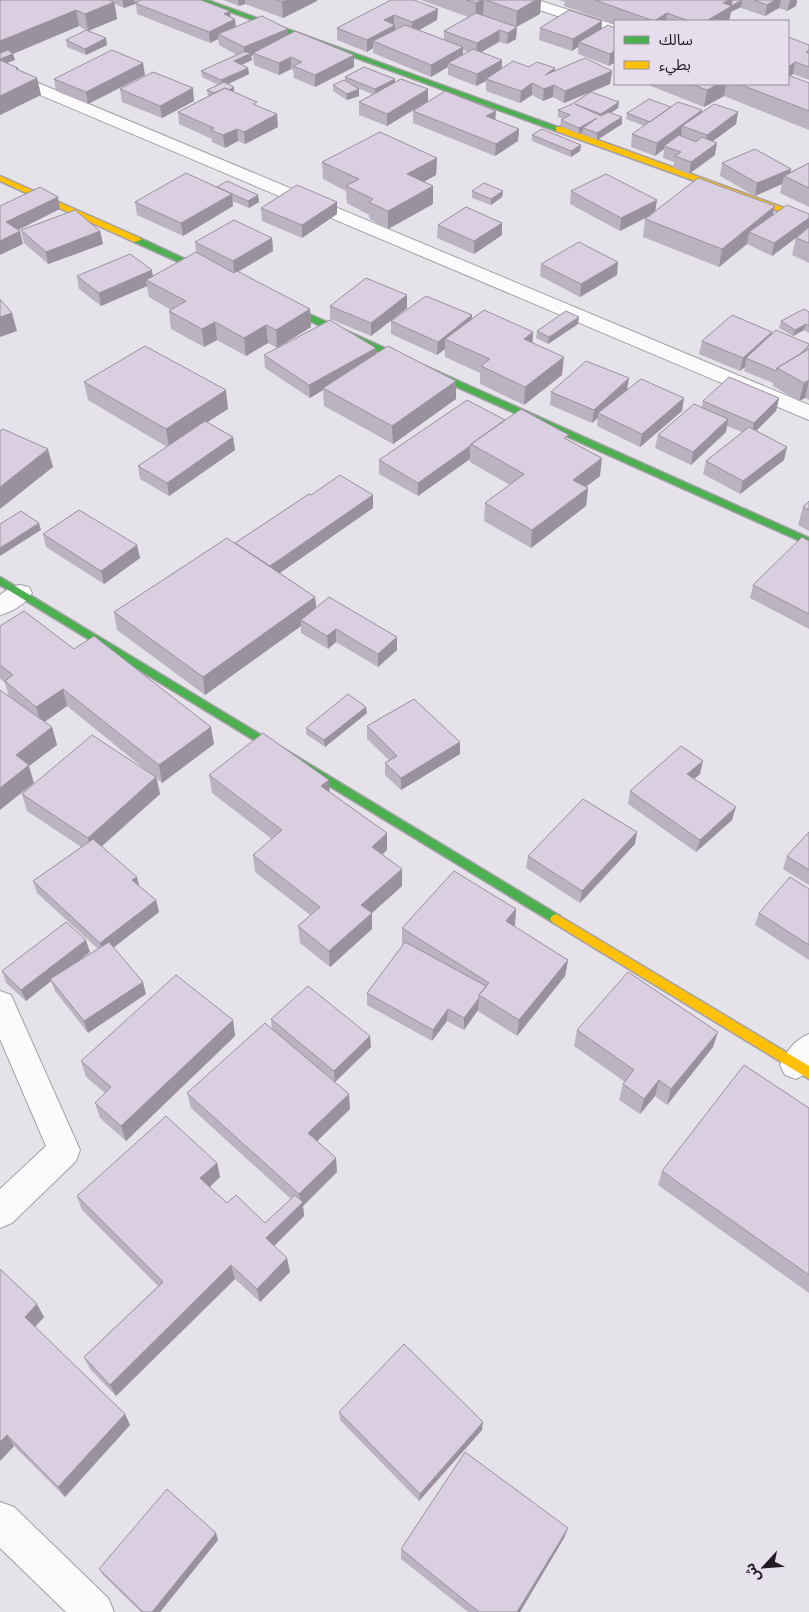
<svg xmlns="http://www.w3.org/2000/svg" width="809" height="1612" font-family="Helvetica,'Noto Sans Arabic',sans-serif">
  <rect width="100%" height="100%" fill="#e6e2ea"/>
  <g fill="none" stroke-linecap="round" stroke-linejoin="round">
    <g stroke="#a3a0a6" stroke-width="2">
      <path id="street" d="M515,0h23l77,25v10l-97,-32z
        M0,67l809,338v15l-809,-342z
        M20,585l9,2 3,6c-6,11 -20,19 -32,22v-20l11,-8z
        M0,991l11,4 69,155 -4,11 -64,62 -12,5v-39l46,-43 -46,-107z
        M809,1034v38l-13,7 -11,-4 -5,-10c7,-14 14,-25 29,-31z
        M0,1502l14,5 94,91 6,14h-48l-66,-64z"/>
    </g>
    <g stroke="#a3a0a6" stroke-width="3">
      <path id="fast" d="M198,0h9l356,129 -7,2z
        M134,238h6l79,37 -7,2 -78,-35z
        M274,301h6l529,237v7l-535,-240z
        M0,577l560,339 2,3 -2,3 -4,2 -4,-2 -552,-337z"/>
    </g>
    <g stroke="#a3a0a6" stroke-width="3">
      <path id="slow" d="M556,127h6l247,90v5l-253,-91z
        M0,176l140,62 1,2 -7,2 -134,-61z
        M556,914l253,152v13l-257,-157 -2,-3 2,-3z"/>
    </g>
    <use href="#street" fill="#fbfbfc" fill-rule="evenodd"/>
    <use href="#fast" fill="#4caf50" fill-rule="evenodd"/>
    <use href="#slow" fill="#ffc107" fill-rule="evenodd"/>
  </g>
  <path fill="#bbb2c2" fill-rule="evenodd" d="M0,0h201l29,11 1,6 5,9 52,3v6l66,32 -39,20 -21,-9 -1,-8 -2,-1 -12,6 -25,-10 -1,-10 -2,1 1,4 -11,4 7,4 1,6 -21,10 6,8 23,14 21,21 -33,17 -7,-3 -13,7 -13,-6v-3l-33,-15 -1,-12 30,-16 -1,-6 11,-5 -16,-8 -1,-6 36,-16 -18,-10 -1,-6 -8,4 -73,-29 -1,-10h-1l-11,4 -9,-4 2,15 -29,12 -9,-5 -66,28 2,6 -8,3 11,5 1,2 18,8 4,17 -41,20z
    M223,0h94v1l-34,17 -38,-14 -6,2z
    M391,0l46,20 -18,10 25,10v-9l24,-14 -47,-17h120l-1,14 -24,13v12l-9,5 -8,-2 -18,10 21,8v9l27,-2 26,1v3h57l-2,13 -19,8 27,16 -7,5 11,11 -25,16 -15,-6 1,-2 -4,2 -19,-8 1,-6 2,-1 -5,-2v-7l14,-6 18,-12 -26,11 -11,-6 -10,4 -11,-6 -12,8 -34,-12v-10l-10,5 -28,-11v-8l-17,10 -58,-24v-5l-6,4 -30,-12v-12zM463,50l5,2 -5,3z
    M559,0h238l-1,6 -9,5 -8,-3 -14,8 -24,-8v-1l-10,5 -2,9h-114v3l-51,-18 1,-4z
    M602,21v8l13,-1v34l-6,4 -31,-12v-7l-6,4 -33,-11 1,-12z
    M788,37l21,8v35l-16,-6 -3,2 19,7v47l-85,-34 -20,11 -58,-23h142z
    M66,40l41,5 -21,10 -19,-8z
    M145,75l-57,29 -32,-13 -2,-12z
    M345,77l50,2v3l33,19 67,19 24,9 -1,12 -23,15 -82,-33v-12l14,-9 -40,24 -28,-11v-13l13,-8 -15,-6 2,1v7l-12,4 -14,-9v-6l12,-4z
    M120,89l74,12 -32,17 -40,-16z
    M671,107l31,3v2h36l-2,12 -23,17 2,14 -26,19 -16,-6 1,-6 -11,-4 1,-9 -9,7 -24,-9 1,-13 12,-8 -18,-7 1,-6z
    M532,135l49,10 -1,6 -9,6 -39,-16z
    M437,158l-1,17 -12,7 9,4v18l-45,25 -18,-10 -1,-4 -22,-12 -1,-12 -23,-12 -1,-17z
    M722,163l69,6 -1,3 19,-9v44l-29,-14 2,-9 -27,12 -35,-20z
    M217,187l41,8 1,7 -10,6 -17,-7 1,5 -50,30 -46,-21 -2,-13z
    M472,191h31l-1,6 -11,8 -19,-7z
    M571,191l84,20 118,4 36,-1v49l-17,-8 4,-17 -24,18 -25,-12 -28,23 -76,-30 2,-18 6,-5 -31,17 -50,-27z
    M337,202v12l-35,24 -40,-17 -1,-13z
    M502,223v12l-28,19 -37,-16 1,-13z
    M21,230l79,1 3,13 -55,20 -24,-21z
    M272,238l1,13 -35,21 72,37 1,18 -34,21 -9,-5 -22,13 -29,-16 -13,7 -33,-18 -2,-18 2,-1 -22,-13 -2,-11 -46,20 -22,-17 -2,-13h76l43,-24 -1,-10z
    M541,264l76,11 -37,22 -40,-21z
    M407,295v13l-36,28 -41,-17v-13z
    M809,312v21l-5,-3 -11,6 -14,-8 2,-7z
    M472,315v4l61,13 -1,11 30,32 -38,30 -44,-21v-11l-35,-16v-8l-8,6 -46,-21v-13z
    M578,324l-30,20 -12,-6 1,-7z
    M772,332v2l37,10v56l-4,-2 -6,3 -26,-15v-3l-29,-12 1,-4 -5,4 -41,-17 3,-13z
    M376,354l80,45 -63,45 -69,-38 -1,-16 -13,8 -45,-30 -1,-13z
    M84,382l144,27 -21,13 26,15 2,13 -66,46 -29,-17 -2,-13 29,-19 -79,-47z
    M627,390l57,8 -2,13 -42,36 -43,-21 1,-8 -6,5 -42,-18 1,-13z
    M779,398l-3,13 -20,20 31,16 -3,13 -44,34 -37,-20 3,-13 36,-29 -15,-6 -1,6 -35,33 -36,-17 3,-13 44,-28 1,-6z
    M505,420l63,20 32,36 -14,11 2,1 -2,18 -55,42 -47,-27 1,-18 25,-18 -40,-23v-3l-52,37 -39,-22v-14z
    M311,495h62v13l-93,65 35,24 1,10 81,30v13l-19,17 -42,-25 -8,7 -27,-16v-7l-96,69 -88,-65 -3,-18 121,-69z
    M809,501v30l-11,-6 5,-18z
    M43,534l94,11 3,13 -36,26 -58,-37z
    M809,541v88l-59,-31 3,-13z
    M0,626l74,23 140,95 -52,39 -5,-4 3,15 -58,52 37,40 17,14 3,12 -45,35 32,47 -58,39 -33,-42 -4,-10 -25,20 -20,-18 -4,-12 88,-19 -21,15 29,-18 -61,-56 -4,-12 48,-34 -54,-36 -5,-17 125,-23 -80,-65 -22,16 7,5 5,18 -28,21 -24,-83 -5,-5z
    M367,713l-42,34 -19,-13v-6z
    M367,726l93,16v12l-59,36 -16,-15v-12l4,-3 -22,-21z
    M700,774l-6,5 38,41 -36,32 -68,-48 2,-13z
    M209,775l120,5v12l58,41v17l-5,5 20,14v17l-30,27v16l-42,38 -30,-24 -2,-17 12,-11 -55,-43 -2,-17 19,-16 -60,-46z
    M809,832v53l-26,-16 4,-13z
    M635,844l-55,59 -54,-35 2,-12z
    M809,889v71l-54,-35 4,-12z
    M516,909l-2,18 54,33 -3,16 -48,60 -39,-25v-1l-14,20 -17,-9 -15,20 -65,-36v-12l36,-48h-1v-17z
    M271,1019l100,28 -36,35 -27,-22 42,49 -33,32 19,17 1,14 -34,34 1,10 -30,30 16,26 -30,30 -25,-23 -119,117 -26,-27 -6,-12 74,-71 -76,-76 -5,-14 140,-33 3,14 -10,10 17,16 38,20 26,-24 -100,-91 -4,-15 85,-63z
    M233,1020l2,16 -109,105 -26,-23 -5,-15 10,-10 -19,-16 -5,-16z
    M577,1030l136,17 -46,58 -12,-9 -15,18 -21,-14 4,-16 2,-2 -51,-36z
    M809,1108v185l-151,-108 4,-14z
    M0,1269l44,48 -9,10 90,87 5,11 -65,72 -51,-51 -14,15z
    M339,1412l143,18 -63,71 -79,-81z
    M568,1528l-4,10 -44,74h-52l-67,-53v-10z
    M218,1540l-58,72h-19l-37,-36 -5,-7z"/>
  <path fill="#99919e" d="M122,0h12l1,4 -11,4z
    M238,0h7v4l-6,2z
    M286,0h31v1l-34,17 -1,-16z
    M482,0h2l-1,15 -8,5 1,-17z
    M536,0h5l-1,14 -24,13 1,-16z
    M729,0h3l-1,6 11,-5 -1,6 -10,5 -2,9h-23l17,-18z
    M775,0h6l-2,8 -14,8 2,-11z
    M790,0h7l-1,6 -9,5z
    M114,2l3,17 -29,12 -3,-17z
    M438,9l-1,11 -25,14v-12z
    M76,10l3,16 -76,32 10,-4 2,6 -15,5v-24z
    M230,11l1,9 4,-1 1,11 -18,4v5l-8,4 -1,-11 15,-18z
    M667,13l-1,8h-12z
    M394,15v10h1v11l-22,5v7l-6,4v-12l17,-20z
    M602,21l-1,11 -22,10 -1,5 -6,4 1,-12z
    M517,27l-1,12 -9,5 1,-11z
    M288,29v12l-35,12v2l-2,1 1,4 -17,8 -1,-7 10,-4v-10z
    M500,30l-1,12 -23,13 1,-12z
    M106,38l1,7 -21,10 -1,-6z
    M463,47v12l-15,4v4l-17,10v-12z
    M615,50v12l-6,4 1,-12z
    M354,55v12l-39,20v-12z
    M291,57v12l-12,6v-12z
    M502,60l-1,12 -15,7v2l-10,5 1,-12z
    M795,62l-2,12 -5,4 2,-12z
    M143,63l2,12 -57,29 -2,-12z
    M248,68l1,6 -27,13 -1,-7z
    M555,68l-1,12 -9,-5z
    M612,71l-2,13 -46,19 1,-12z
    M37,78l4,17 -41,20v-19z
    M395,79v6l-20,11v-7z
    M532,83v12l-12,8 1,-12z
    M718,84h8l-2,12 -20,11 3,-17z
    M554,85l-1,12 -10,4 1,-12z
    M234,87v7l-17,1z
    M193,88l1,13 -32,17 -2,-12z
    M359,89v7l-12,4v-6z
    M428,89v12l-41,25v-12z
    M619,102l-1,6 -18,12 1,-6z
    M702,110l-2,13 -18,3 -1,11 -17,9v3l-9,7 2,-13z
    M496,111l-1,12 -9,-7z
    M738,112l-2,12 -31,23 2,-12z
    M277,114l1,13 -33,17 -1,-12z
    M622,117v7l-25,16v-7z
    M597,118l-14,10v4l-4,2v-6z
    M237,129l1,12 -13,7 -2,-13z
    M519,129l-1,12 -23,15 1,-12z
    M717,143l-2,12 -26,19 2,-12z
    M581,145l-1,6 -9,6v-6z
    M437,158l-1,17 -29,16v-17z
    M791,169l-2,9 -5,-2 -2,8 -27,12 2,-13z
    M433,186v18l-45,25v-18z
    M503,191l-1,6 -11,8v-6z
    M232,194l1,12 -50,30 -2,-13z
    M258,195l1,7 -10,6 -1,-7z
    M58,197l2,12 -52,26 -2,-13z
    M657,200l-2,13 -35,18 1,-13z
    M337,202v12l-35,24v-13z
    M775,206l-4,18 -22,8 -2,12 -28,23 3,-18z
    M809,218v10l-37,28 2,-13z
    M502,223v12l-28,19v-13z
    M20,231l3,13 -23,11v-14z
    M100,231l3,13 -55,20 -2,-12z
    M272,238l1,13 -39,23 -1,-13z
    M618,262l-1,13 -37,22 1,-13z
    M152,270l2,13 -8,-3 1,6 -46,20 -2,-13z
    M407,295v13l-36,28v-13z
    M310,309l1,18 -34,21 -1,-18z
    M12,313l5,18 -17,6v-20z
    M472,315l-1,13 -26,11v10l-8,6 1,-13z
    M579,317l-1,7 -30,20 1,-7z
    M215,322l2,18 -13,7 -2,-18z
    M806,324l-2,6 -11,6 2,-6z
    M266,325l2,18 -22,13 -2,-18z
    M533,332l-1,18 -8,-11z
    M772,332l-2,12 -24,14 -1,9 -5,4 3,-13z
    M376,348v13l-53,27v2l-13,8 -1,-13z
    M564,357l-2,18 -38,30 1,-18z
    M629,378l-2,13 -29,22v5l-6,5 2,-13z
    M809,380l-4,18 -6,3 5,-18z
    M456,381v18l-63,45 -1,-18z
    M226,390l2,19 -59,38 -3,-18z
    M684,398l-2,13 -42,36 2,-13z
    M779,398l-3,13 -25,25 3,-13z
    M728,419l-2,13 -35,33 2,-13z
    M233,437l2,13 -66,46 -2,-13z
    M470,446v13l-52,37v-13z
    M787,447l-3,13 -44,34 3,-13z
    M48,449l5,18 -53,42v-22z
    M602,458l-2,18 -29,22 2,-18z
    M588,488l-2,18 -55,42 1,-18z
    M373,495v13l-102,71 -1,-13z
    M39,523l2,7 -41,26v-8z
    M137,545l3,13 -36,26 -3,-13z
    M315,597l2,18 -16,5v6l-96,69 -2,-18z
    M336,629v13l-8,7 -1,-13z
    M397,637v13l-19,17v-13z
    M63,689l4,17 -26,18 -5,-17z
    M366,707l1,6 -42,34 -1,-7z
    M52,727l5,18 -28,21 5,17 -34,27v-22l16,-33z
    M211,727l3,17 -52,39 -3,-18z
    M460,742v12l-59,36v-12z
    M703,761l-3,13 -16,13 3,-13z
    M156,777l4,17 -68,61 -4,-17z
    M329,780l1,17 -9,-11z
    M736,807l-4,13 -36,32 4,-12z
    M637,832l-2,12 -55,59 2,-12z
    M387,833v17l-15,14v-17z
    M402,869v17l-30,27v16l-42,38 -1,-16 32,-46z
    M137,877l3,12 -8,-9z
    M156,900l3,12 -55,43 -4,-12z
    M516,909l-1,17 -11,12 2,-17z
    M86,940l4,12 -38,29 -2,-2 1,2 -25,20 -5,-11z
    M568,960l-3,16 -48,60 2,-16z
    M143,982l3,12 -58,39 -4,-12z
    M479,998l-1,12 -14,20v-12z
    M448,1009l-1,12 -15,20 1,-11z
    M233,1020l2,16 -109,105 -5,-15z
    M718,1032l-5,15 -46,58 4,-16z
    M370,1036l1,11 -36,35 -1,-11z
    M659,1080l-4,16 -15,18 4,-15z
    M349,1094l1,15 -40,39 -2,-15z
    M336,1158l1,14 -34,34 1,10 -36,36 -2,-14 34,-34 -1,-10z
    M217,1163l3,14 -16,15 -4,-14z
    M287,1258l3,14 -30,30 -3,-13z
    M231,1265l4,14 -119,117 -6,-11z
    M37,1304l7,13 -12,13 -7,-13z
    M125,1414l5,11 -65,72 -7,-10z
    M483,1422l-1,8 -63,71 1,-7z
    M7,1435l7,11 -14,15v-19z
    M568,1528l-4,10 -44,74h-3z
    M216,1533l2,7 -58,72h-8z"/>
  <path fill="#dacfe1" stroke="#99919e" d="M0,0h109l5,2 -29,12 -9,-4 -76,31z
    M141,0h60l29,11 -6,3 11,5 -26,13 -74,-29z
    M277,0h9l-4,2z
    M391,0h23l24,9 -26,13 -18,-7 -10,5 11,5 -28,15 -30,-12z
    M466,0h16l-6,3z
    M486,0h50l-19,11z
    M595,0h134l-6,3 9,3 -26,15h-17l-22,-8 -13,8z
    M732,0h10l-11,6z
    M754,0h21l-8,5z
    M569,10l33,11 -29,18 -33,-11z
    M476,13l41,14 -9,6 -8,-3 -23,13 -33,-12z
    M262,16l26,13 -44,18 -26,-13z
    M405,25l58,22 -32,18 -58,-24z
    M608,25l7,3v22l-5,4 -31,-12z
    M86,30l20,8 -21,11 -19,-9z
    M295,31l59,24 -39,20 -22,-9 9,-4 -11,-5 -12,6 -26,-10z
    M788,37l21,8v5l-3,2 3,1v14l-14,-5 -5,4 -2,-1z
    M473,49l29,11 -25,14 -29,-11z
    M8,50l5,4 -13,5v-6z
    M112,50l31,13 -57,29 -32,-13z
    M243,52h4l4,1 -17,8 14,7 -27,12 -20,-9z
    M585,58l27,13 -47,20 -11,-6 -10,4 -12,-6 -11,8 -35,-12 27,-18 16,6 8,-5 18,6 -10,7z
    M0,60l18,8 -2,1 21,9 -37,18z
    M364,67l31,12 -20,10 -30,-12z
    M153,72l40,16 -33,18 -40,-17z
    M788,75l21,8v28l-70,-27h49z
    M401,79l27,10 -41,25 -28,-12z
    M344,80l15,9 -12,5 -14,-9z
    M224,82l10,5 -5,3 -4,-2 -11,5 -7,-3z
    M691,84h27l-11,6z
    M225,88l32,14 -4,2 24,10 -33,18 -7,-3 -14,6 -12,-5 3,-2 -36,-16z
    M445,91l51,20 -10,5 33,13 -23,15 -83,-33z
    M591,92l28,10 -18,12 -26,-10 26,12 7,-4 14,5 -25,16 -14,-5 14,-10 -18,10 -18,-8 9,-5 -12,-5 14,-6z
    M649,99l22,8 -21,15 -23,-9z
    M678,102l24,8 -45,33 -25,-9z
    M714,104l24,8 -31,23 -25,-9z
    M542,129l39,16 -10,6 -39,-16z
    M380,132l57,26 -30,16 26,12 -45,25 -19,-9 4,-3 -27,-13 13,-7 -37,-17z
    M679,135l17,7 6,-5 15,6 -26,19 -16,-6 6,-4 -17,-6z
    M755,149l36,20 -34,14 -35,-20z
    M809,163v25l-25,-12z
    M186,173l46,21 -51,29 -46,-21z
    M606,174l51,26 -36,18 -50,-27z
    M698,178l77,28 -53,43 -77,-30z
    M227,181l31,14 -10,6 -31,-14z
    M484,183l19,8 -12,8 -19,-8z
    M297,185l40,17 -35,23 -41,-17z
    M40,187l18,10 -52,25 14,9 -20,10v-35z
    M787,205l22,9v4l-35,25 -25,-11z
    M466,207l36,16 -28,18 -36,-16z
    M75,210l25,21 -54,21 -25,-22z
    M234,220l38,18 -39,23 -38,-19z
    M809,227v16l-13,-5z
    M579,242l39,20 -37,22 -40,-20z
    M196,252l38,21 3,-2 73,38 -34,21 -10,-5 -22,13 -29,-16 -13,7 -33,-18 17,-10 -40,-21z
    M130,254l22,16 -53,23 -22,-17z
    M366,278l41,17 -36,28 -41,-17z
    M426,296l46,19 -34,27 -47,-21z
    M0,299l12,14 -12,4z
    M804,309l5,3v14l-3,-2 -11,6 -14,-9z
    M484,310l49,22 -9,7 40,18 -39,30 -44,-21 9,-7 -45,-20z
    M566,311l13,6 -30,20 -12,-6z
    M732,315l40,17 -29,26 -41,-17z
    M330,320l46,28 -67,37 -45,-30z
    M776,330l33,14v1l-9,9 -23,14 -1,3 -30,-13z
    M145,346l81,44 -60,39 -82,-47z
    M388,346l68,35 -64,45 -69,-38z
    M809,349v31l-5,3 -27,-15z
    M586,361l43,17 -35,32 -43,-18z
    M729,377l50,21 -25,25 -51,-22z
    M641,379l43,19 -42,36 -44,-21z
    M467,400l38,20 -34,24 -1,2 -52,37 -39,-23z
    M694,404l34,15 -35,33 -35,-17z
    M521,409l48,26 -5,3 38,20 -29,22 15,8 -56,42 -47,-27 39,-29 -53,-30z
    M205,421l28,16 -66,46 -29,-17z
    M749,427l38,20 -44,34 -37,-20z
    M3,429l45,20 -48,38v-56z
    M340,475l33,20 -103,71 -35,-23 74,-49 2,1z
    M809,501v9l-6,-3z
    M79,510l58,35 -36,26 -58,-37z
    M21,511l18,12 -39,25v-24z
    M802,537l7,4v73l-56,-29z
    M227,538l88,59 -112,80 -89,-65z
    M329,597l68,40 -19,17 -42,-25 -9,7 -26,-16z
    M24,611l50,38 20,-13 117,91 -52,38 -96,-76 -27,18 -31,-26 8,-6 -13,-10v-39z
    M0,690l52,37 -36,28 13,10 -29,23z
    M348,694l18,13 -42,33 -18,-12z
    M414,699l46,43 -59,36 -16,-15 12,-7 -30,-30z
    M263,733l66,47 -8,6 66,47 -15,14 30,22 -41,36 11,8 -43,38 -31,-25 22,-19 -67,-52 29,-25 -73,-55z
    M92,735l64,42 -68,61 -66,-44z
    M681,746l22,15 -16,13 49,33 -36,33 -70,-49z
    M583,799l54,33 -55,59 -54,-35z
    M809,832v38l-22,-14z
    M93,839l44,38 -5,3 24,20 -56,43 -67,-62z
    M454,871l62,38 -10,12 62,39 -49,60 -40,-25 10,-12 -87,-55z
    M790,877l19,12v56l-50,-32z
    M66,922l20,18 -65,50 -19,-19z
    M109,942l34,40 -59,39 -34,-42z
    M405,942l81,44 -7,9v3l-15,20 -16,-9 -15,21 -66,-37z
    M628,972l90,60 -47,57 -12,-9 -15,19 -21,-15 11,-14 -57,-40z
    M176,975l57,45 -112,106 -26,-23 16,-16 -30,-26z
    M308,986l62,50 -36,35 -63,-52z
    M265,1023l84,71 -41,39 28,25 -37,36 -112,-101z
    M744,1065l65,43v167l-147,-104z
    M166,1116l51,47 -17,15 27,25 9,-8 29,28 30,-28 8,7 -37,36 21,20 -30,31 -26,-24 -121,120 -26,-28 79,-75 -86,-86z
    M0,1269l37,35 -12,13 100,97 -67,73 -51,-52 -7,7z
    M404,1344l79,78 -63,72 -81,-82z
    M465,1452l103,76 -51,84h-38l-78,-63z
    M167,1489l49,44 -64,79h-9l-44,-43z"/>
  <rect x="614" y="20" width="175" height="65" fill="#e7deed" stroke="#97919c"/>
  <rect x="624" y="36" width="25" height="8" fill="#4caf50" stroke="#97919c"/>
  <text x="659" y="45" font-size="15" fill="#201d22">سالك</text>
  <rect x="624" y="61" width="25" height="8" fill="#ffc107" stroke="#97919c"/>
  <text x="659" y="70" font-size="15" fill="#201d22">بطيء</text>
  <g transform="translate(764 1567) rotate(244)" stroke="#e7deed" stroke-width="4" paint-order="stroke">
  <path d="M0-4L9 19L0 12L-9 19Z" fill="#201d22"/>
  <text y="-8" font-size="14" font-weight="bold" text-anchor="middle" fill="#201d22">ش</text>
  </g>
</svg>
